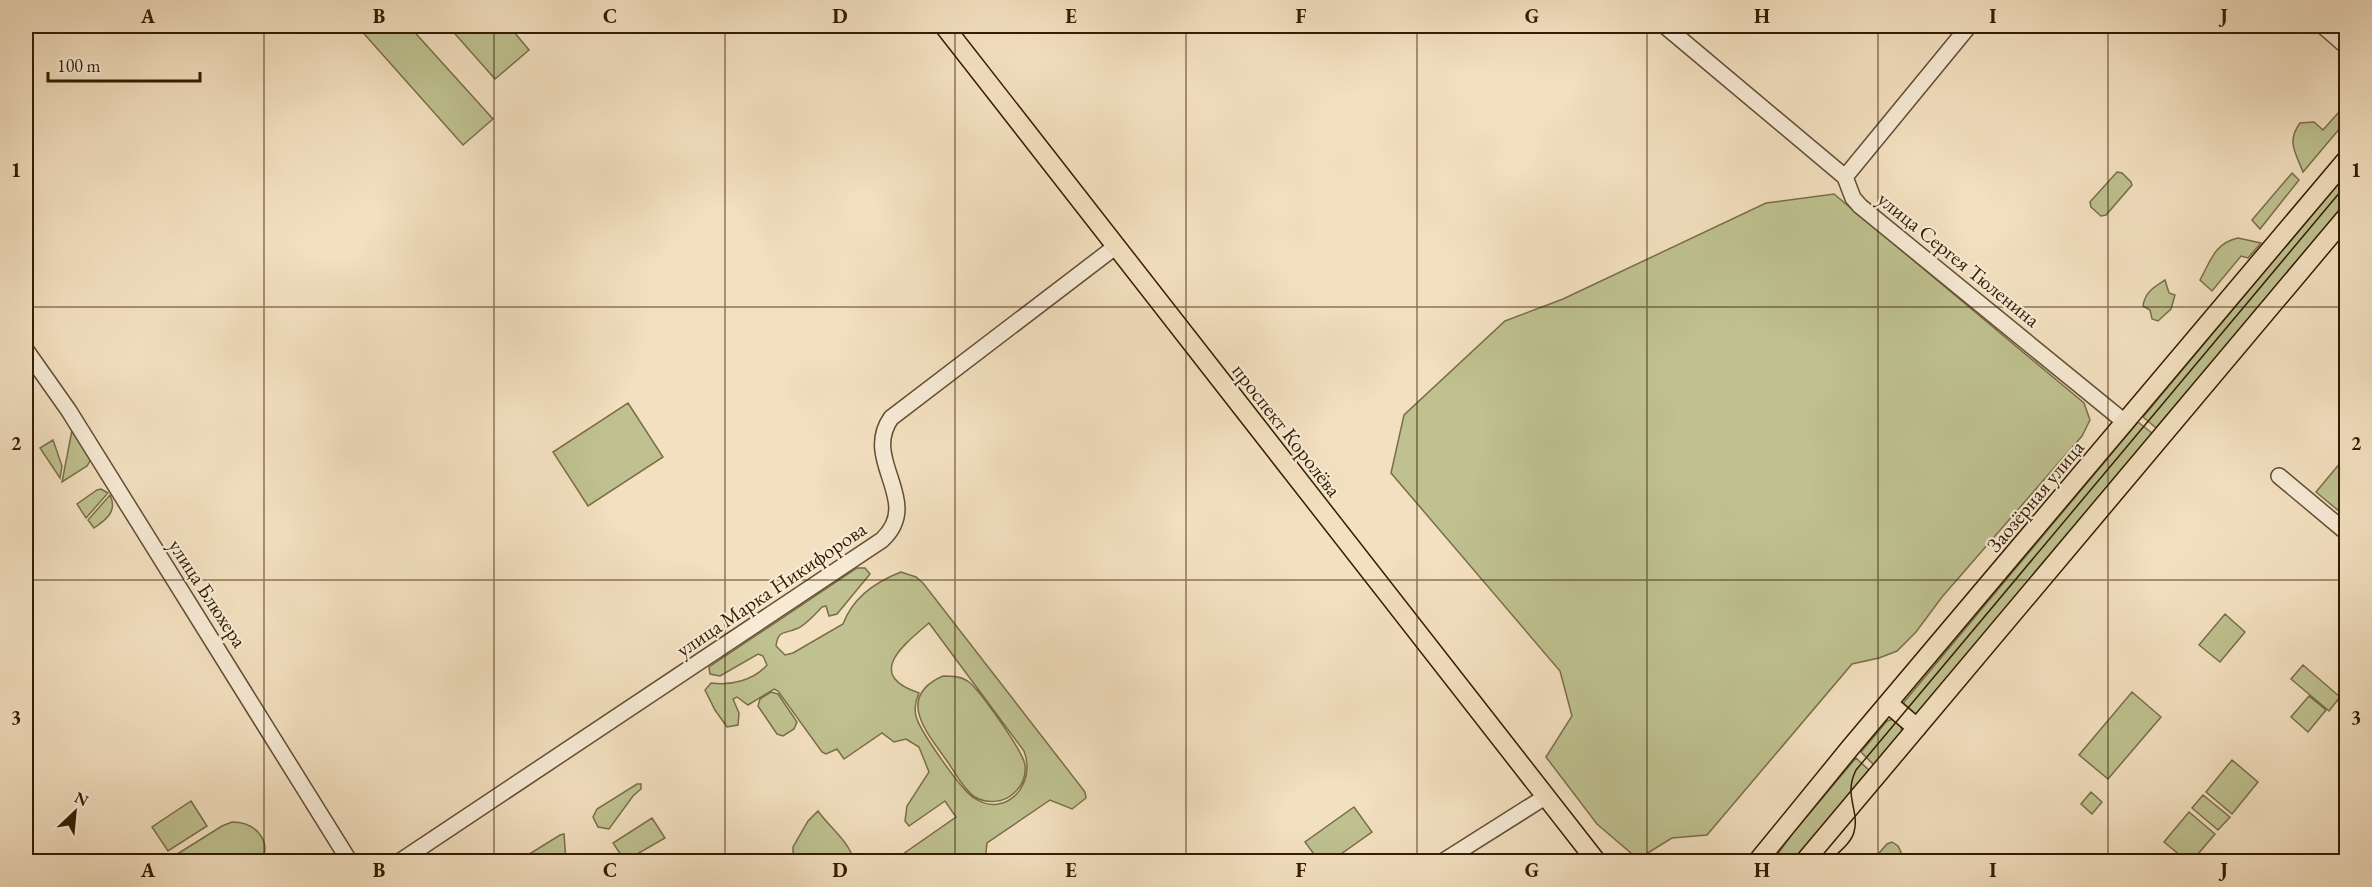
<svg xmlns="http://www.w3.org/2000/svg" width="2372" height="887" font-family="'EB Garamond',serif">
  <rect width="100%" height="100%" fill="#f3e0c0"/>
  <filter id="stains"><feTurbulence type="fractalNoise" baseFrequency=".00333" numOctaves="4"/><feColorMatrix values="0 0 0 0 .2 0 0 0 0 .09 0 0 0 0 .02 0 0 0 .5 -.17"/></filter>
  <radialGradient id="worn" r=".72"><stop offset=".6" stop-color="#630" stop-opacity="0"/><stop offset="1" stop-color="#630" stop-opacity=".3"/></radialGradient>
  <path fill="#bfc190" stroke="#7a6e48" stroke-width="1.5" fill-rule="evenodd" d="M360,26h49l84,93 -30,26 -105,-118z
    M448,26h61l20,24 -34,29z
    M2346,104v17l-43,51c-7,-19 -17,-30 -3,-49l14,-1 9,8z
    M2117,172l5,1 9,9 1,3 -26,30 -5,1 -10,-9 -1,-5z
    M2292,173l7,7 -39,49 -8,-9z
    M2346,174v29l-190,225 -13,-11z
    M1834,194l250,209 6,17 -8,16 -140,161 -26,35 -19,19 -18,7 -27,6 -145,171 -35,3 -34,21 -41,-35 -51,-67 26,-41 -12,-45 -169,-198 13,-58 101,-94 58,-22 203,-96z
    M2238,238l23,5 -13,15 -7,-2 -29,35 -12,-11c11,-20 15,-37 38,-42z
    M2165,280l4,13 6,2 -4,14 -13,12 -6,-2 -2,-9 -7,-4c2,-14 11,-19 22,-26z
    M628,403l35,54 -75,49 -35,-54z
    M2138,422l14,11 -233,281 -5,1 -10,-8v-5z
    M73,425l18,34 -4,7 -25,16z
    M53,440l9,26 -2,12 -20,-30z
    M2346,456v61l-30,-25z
    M101,489l7,4 -22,25 -9,-14 20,-14z
    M110,495c8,16 -4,25 -16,33l-6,-8z
    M857,568h8l5,6 -33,40 -8,2 -3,-10 -4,1c-7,7 -17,19 -26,22 -12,5 -18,1 -20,17l9,9 8,-2 50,-29c10,-27 32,-42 58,-52l15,5 7,6 162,209 1,6 -14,11 -22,-9 -63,43 -2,18h-92l63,-44 -11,-16 -36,25 -4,-5 2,-15 22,-34 -10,-25 -13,-8 -12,3 -12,-9 -38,26 -7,-10 -11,5 -4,-2 -44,-61 -4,-2 -26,16 -11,-8 -4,2 6,14 -1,12 -11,2 -12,-17 -10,-20 6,-7c20,3 43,-3 56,-18l-4,-9 -5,-2 -38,22 -10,-2 -1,-7zM929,623l95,128c13,34 -19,68 -50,47 -12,-7 -55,-68 -58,-82 -2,-8 0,-16 3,-23 -54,-18 -17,-47 10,-70z
    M2225,614l20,18 -25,30 -21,-17z
    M2303,665l37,32 -11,14 -38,-32z
    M943,676c9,0 18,0 26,6 11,9 54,69 56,83 1,11 -3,21 -11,28 -10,10 -27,11 -39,4 -12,-8 -20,-25 -28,-36 -20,-28 -52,-64 -4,-85z
    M771,692l7,2 19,28 -3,7 -11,7 -6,-2 -19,-28 2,-7z
    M2132,692l29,25 -53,62 -29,-24z
    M2309,696l17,14 -18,22 -17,-15z
    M1893,719l8,6 1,9 -27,32 -14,-14 26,-31z
    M1856,758l14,13 -76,90 -22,1 21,-29z
    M2232,760l26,22 -26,32 -26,-22z
    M637,784h4v5l-8,7 -24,33 -11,-2 -5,-10 4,-8z
    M2091,792l11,10 -10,12 -11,-10z
    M2203,795l27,22 -12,13 -26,-22z
    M191,801l16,25 -39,25 -16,-24z
    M1354,807l18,25 -41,29h-12l-14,-19z
    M818,811c12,17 31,30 36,50h-55l-6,-9v-5l15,-26z
    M2189,812l26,22 -23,27h-5l-23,-19z
    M652,818l13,20 -40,23 -12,-18z
    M232,822c22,0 40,17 30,39h-96l56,-35z
    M564,834l2,27h-48l42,-26z
    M1892,842l6,4 3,6 -6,9h-23l15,-17z"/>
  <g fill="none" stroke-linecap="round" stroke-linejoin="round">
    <g stroke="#644d31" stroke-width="18">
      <path id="minor" d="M1665,26l180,151 8,21 7,8 266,217
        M2323,26l23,20
        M1845,177l124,-151
        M26,350l43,61 281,451
        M2279,476l67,56
        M399,862l483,-322c42,-39 -21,-79 9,-122l224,-171
        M1442,862l103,-65"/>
    </g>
    <g stroke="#341c01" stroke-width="21">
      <path id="major" d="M944,26l653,836
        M1889,704l28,24
        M1757,862l93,-114 496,-588
        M1804,862l542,-645"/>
    </g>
    <use href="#minor" stroke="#f7ebd6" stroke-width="15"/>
    <use href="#major" stroke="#f3e0c0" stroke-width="18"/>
    <path stroke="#341c01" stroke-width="1.5" d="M1829,862c8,-9 22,-18 25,-30 6,-22 -11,-36 2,-62l490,-585"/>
  </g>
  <path fill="none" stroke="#341c01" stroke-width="1.5" stroke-opacity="0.55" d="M264,26v836M494,26v836M725,26v836M955,26v836M1186,26v836M1417,26v836M1647,26v836M1878,26v836M2108,26v836M26,307h2320M26,580h2320"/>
  <g text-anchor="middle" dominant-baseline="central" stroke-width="4.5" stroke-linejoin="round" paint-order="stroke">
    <g font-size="21" fill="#341c01" stroke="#f7ebd6">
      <text transform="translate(1959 259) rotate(39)">улица Сергея Тюленина</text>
      <text transform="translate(1287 430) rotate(52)">проспект Королёва</text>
      <text transform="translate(2035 496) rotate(-50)">Заозёрная улица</text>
      <text transform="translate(771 589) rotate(-34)">улица Марка Никифорова</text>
      <text transform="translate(208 593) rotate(57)">улица Блюхера</text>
    </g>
  </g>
  <rect width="2372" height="887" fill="none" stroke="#f3e0c0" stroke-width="66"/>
  <g transform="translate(75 812) rotate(26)" stroke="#f7ebd6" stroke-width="4.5" paint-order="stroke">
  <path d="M0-4.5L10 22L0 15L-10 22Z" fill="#341c01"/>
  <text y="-9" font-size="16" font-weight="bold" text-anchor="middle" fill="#341c01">N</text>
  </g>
  <path d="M48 72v9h152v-9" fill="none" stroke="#341c01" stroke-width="3"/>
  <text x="57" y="72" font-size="18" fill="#341c01" stroke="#f7ebd6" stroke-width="4.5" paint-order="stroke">100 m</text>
  <rect x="33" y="33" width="2306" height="821" fill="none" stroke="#341c01" stroke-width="2"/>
  <g font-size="20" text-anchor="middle" font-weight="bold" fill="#341c01">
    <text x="148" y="23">A</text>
    <text x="379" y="23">B</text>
    <text x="610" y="23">C</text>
    <text x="840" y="23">D</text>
    <text x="1071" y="23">E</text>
    <text x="1301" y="23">F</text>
    <text x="1532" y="23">G</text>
    <text x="1762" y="23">H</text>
    <text x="1993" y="23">I</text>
    <text x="2224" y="23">J</text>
    <text x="16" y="177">1</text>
    <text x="2356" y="177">1</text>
    <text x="16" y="450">2</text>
    <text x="2356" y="450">2</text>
    <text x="16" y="724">3</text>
    <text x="2356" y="724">3</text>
    <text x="148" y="877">A</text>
    <text x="379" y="877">B</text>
    <text x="610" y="877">C</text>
    <text x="840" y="877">D</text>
    <text x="1071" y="877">E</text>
    <text x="1301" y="877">F</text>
    <text x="1532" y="877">G</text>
    <text x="1762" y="877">H</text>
    <text x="1993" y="877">I</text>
    <text x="2224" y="877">J</text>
  </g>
  <rect width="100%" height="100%" filter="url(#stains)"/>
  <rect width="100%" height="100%" fill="url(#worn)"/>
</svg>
